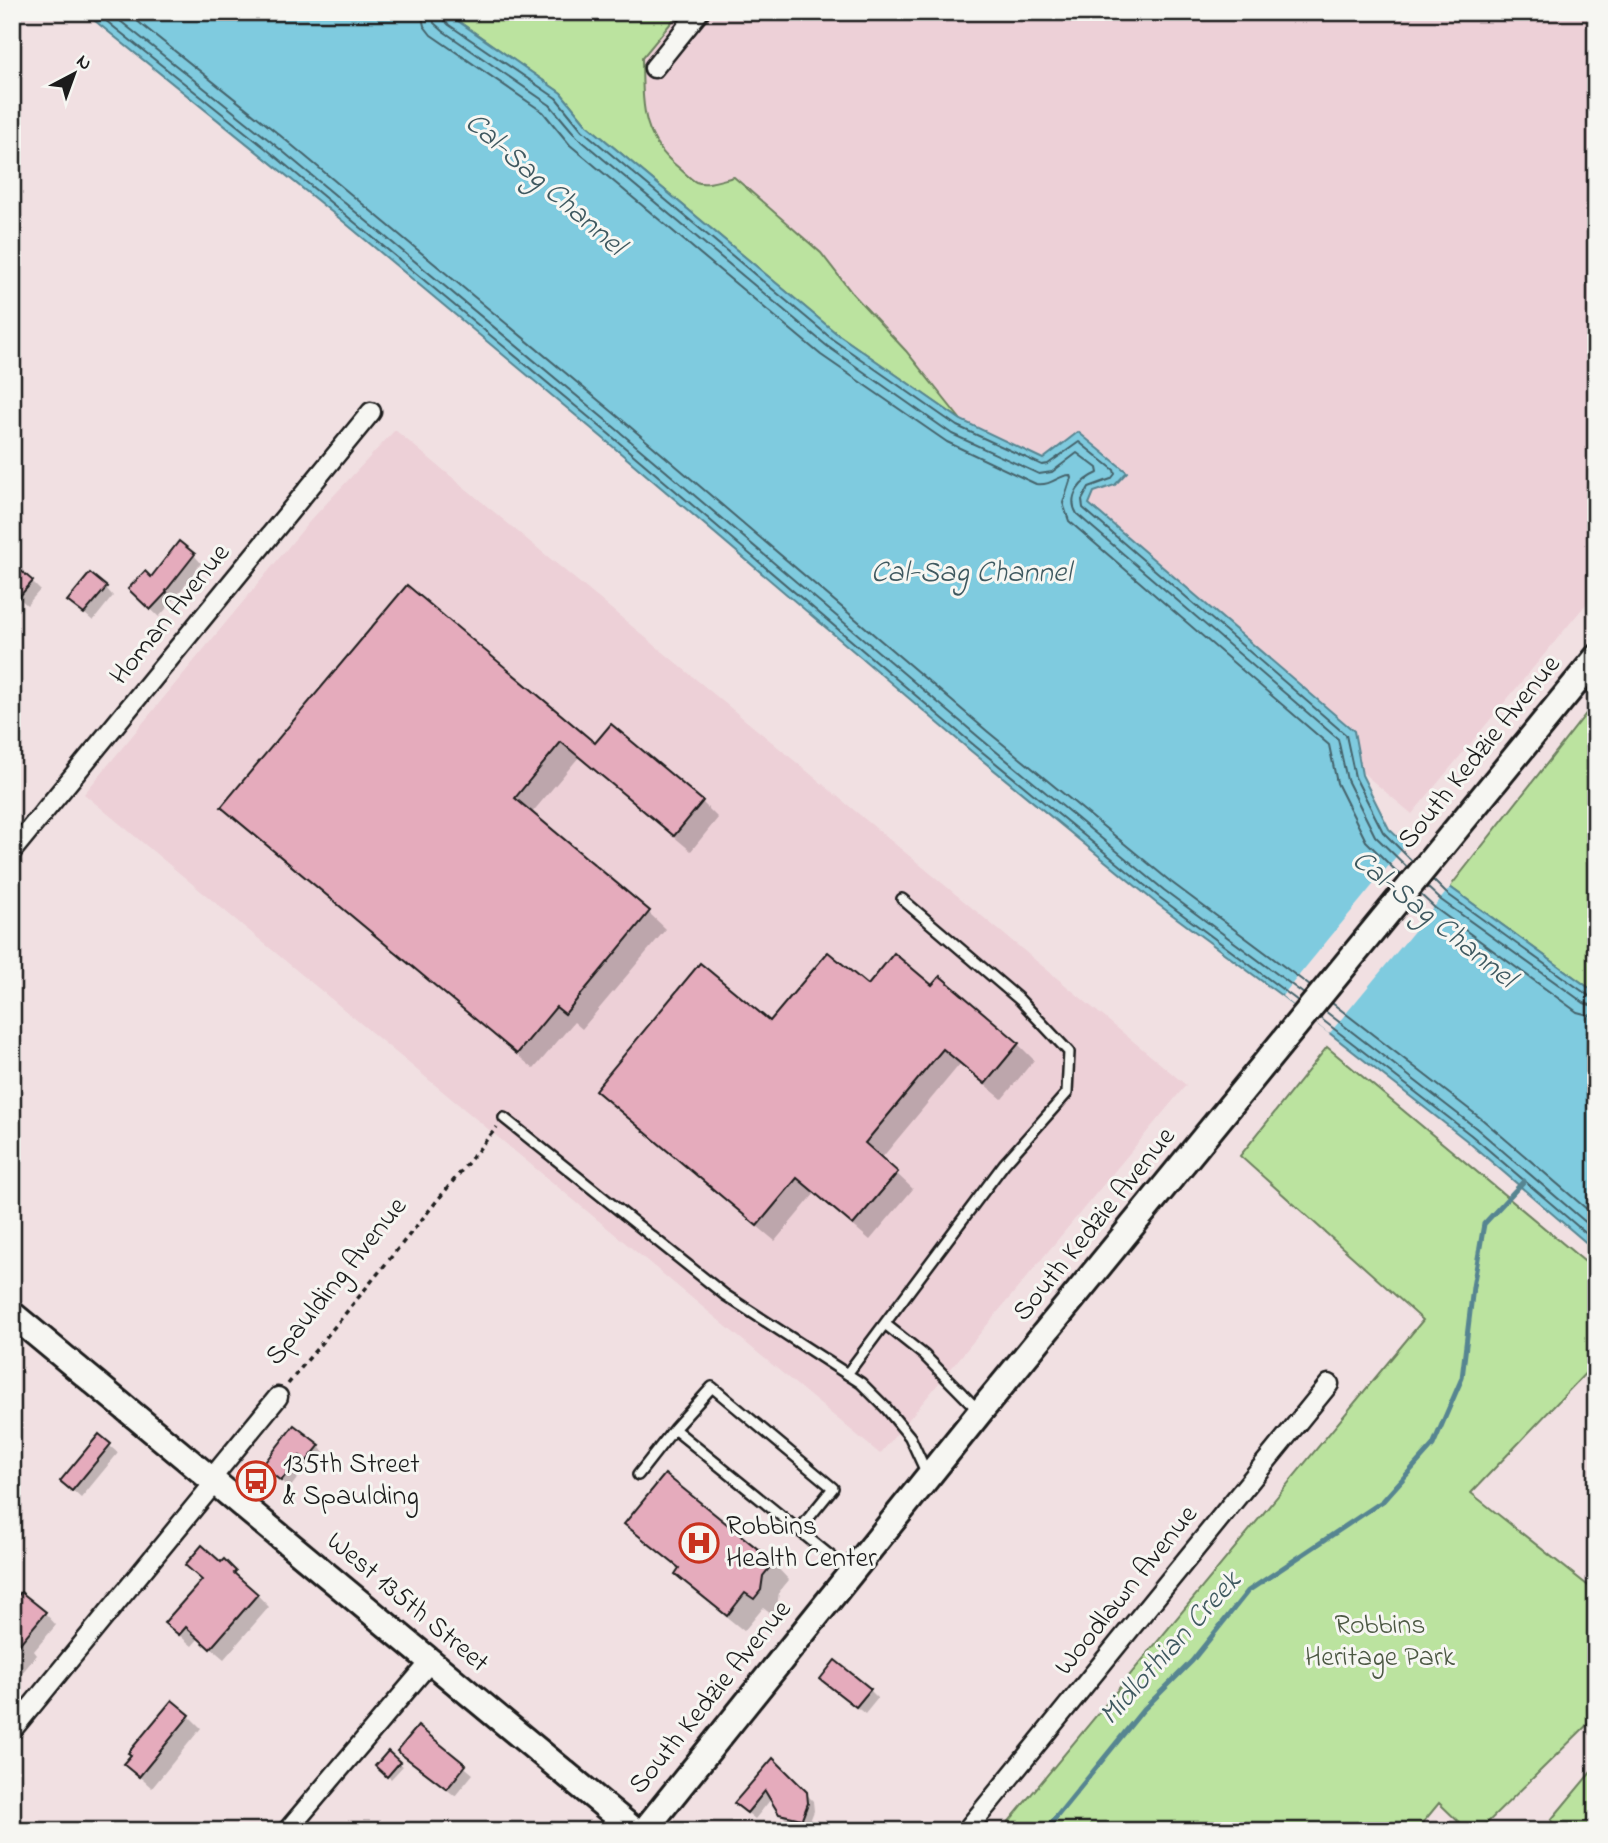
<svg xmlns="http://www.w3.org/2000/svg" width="1608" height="1843" font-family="'Indie Flower',sans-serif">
  <rect width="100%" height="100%" fill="#f1e0e2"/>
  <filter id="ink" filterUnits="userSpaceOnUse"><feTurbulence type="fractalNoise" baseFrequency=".0143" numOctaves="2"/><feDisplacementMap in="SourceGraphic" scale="14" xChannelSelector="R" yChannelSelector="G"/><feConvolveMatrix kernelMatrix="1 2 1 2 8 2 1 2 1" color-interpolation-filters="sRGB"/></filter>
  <g filter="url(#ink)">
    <path fill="#edd0d7" d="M680,12h916v580l-184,222 -825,-689z
      M395,430l791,655 -306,369 -796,-660 225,-272z"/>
    <path fill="#bbe39f" stroke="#6c805e" stroke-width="2" d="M445,12h235l-38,46c1,46 -2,79 37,110 5,4 12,12 17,14 11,4 28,-3 38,-5l87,76 31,40 54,58 55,69 -125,-87 -249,-208 -26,-32z
      M1596,701v292l-146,-106z
      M1327,1047l269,224v91l-125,131 125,99v124l-117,115h-11l-29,-28 -23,28h-415l422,-511 -183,-164z
      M1596,1766v65h-32l-13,-11z"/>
    <path fill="#7fcbdf" stroke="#578591" stroke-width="2" d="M84,12h361l116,81 26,32 249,208 125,87 82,39 35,-27 49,40 -12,13 -21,7 -5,12 265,227 8,44 27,54 61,58 146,106v258l-130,-111 -184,-144 -127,-94 -184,-151 -367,-312 -260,-217z"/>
    <path fill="#f1e0e2" d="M1408,842l45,42 -124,150 -47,-38z"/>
    <path fill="#0003" d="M194,555l7,8 -28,38 -14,16 -29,-28z
      M32,582l8,8 -13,15 -15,-13z
      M106,588l7,8 -20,25 -15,-13z
      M407,588l189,158 106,56 16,16 -27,33 -112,-94 -48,57 118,99 17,16 -84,100 -8,-7 -40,47 -294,-245 -16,-17z
      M868,988h65l85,56 16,16 -32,39 -42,-35 -79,95 32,30 -43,51 -55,-47 -40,48 -162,-135 -16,-16z
      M99,1437l19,16 -37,45 -10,-9z
      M318,1446l8,8 -11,14 -6,-5 -19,25 -26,-22z
      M627,1524l146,39 16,17 -10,12 -2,15 -6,7 -8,-6 -19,23 -51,-41 -16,-16 3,-4z
      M235,1572l34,35 -45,52 -25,-21 -7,8 -13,-11z
      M12,1605l33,8 11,12 -22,26 3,4 -21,25 -4,-3z
      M830,1686l40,4 8,8 -13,16z
      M189,1716l12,12 -49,60 -27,-24z
      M418,1728l55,46 -18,22 -48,-38z
      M388,1753l15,13 -12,13 -14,-13z
      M773,1760l40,41 1,10 -4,10 -11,3 -11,-3 -12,-12 -5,-10 -16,20 -11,-9z
      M841,1825l13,1 10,5h-41z"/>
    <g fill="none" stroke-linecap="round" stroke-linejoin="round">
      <path stroke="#44626a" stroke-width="2" d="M95,12l169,135 345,287 366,312 184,151 139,104
        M109,12l160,128 345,287 367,312 183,151 140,104
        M126,12l150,120 345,287 366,312 184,151 139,104
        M421,12l3,14 7,9 112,77 27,33 251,210 126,87 89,42c17,2 22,-9 34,-9l1,3 -8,25 6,18 260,224 8,38 29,58 34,34
        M432,12l2,11 9,8 107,74 27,32 250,209 125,88 87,40 13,-2 25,-19 20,15 1,5c-16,7 -32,23 -21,41l261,225 9,41 28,56 32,31
        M441,12l1,6 7,7 107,73 26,32 250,209 125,87 85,39 6,-1 31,-22 35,28 1,4 -4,5 -22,8 -7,13 1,8 263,227 9,42 28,55 29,29
        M1433,880l13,13 143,103 7,2
        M1427,887l14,13 143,103 12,4
        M1421,895l14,13 142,104 19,5
        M1332,1003l151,117 113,97
        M1325,1011l151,117 120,103
        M1320,1018l151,117 125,107"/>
      <path stroke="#578591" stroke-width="5" d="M1045,1831l98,-121 49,-49 56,-70 135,-90 50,-56 29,-67 11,-91 11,-63 40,-43"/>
    </g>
    <path fill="#e5abbc" stroke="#1c1c1c" stroke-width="2" d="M179,541l16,13 -29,37 1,1 -17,18 -22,-21 17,-18 6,6z
      M12,563l21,18 -21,24z
      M90,573l17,14 -23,27 -17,-13z
      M407,585l188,158 16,-19 92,77 -29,35 -113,-94 -46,56 135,113 -85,103 -9,-7 -39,47 -296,-247z
      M828,952l40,33 26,-32 38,32 8,-9 79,67 -34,41 -42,-35 -78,94 33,29 -45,53 -56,-47 -40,48 -162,-136 105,-127 70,58z
      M294,1425l26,20 -13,16 -7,-5 -19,25 -19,-15z
      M99,1434l12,10 -39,47 -12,-10z
      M665,1474l109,88 -11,14 -2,14 -7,9 -9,-6 -18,23 -52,-42 4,-6 -55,-44z
      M202,1545l19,17 3,-3 12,12 -2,2 24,21 -48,55 -24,-22 -7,8 -15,-12 38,-43 -17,-15z
      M21,1592l25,20 -34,41v-51z
      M835,1660l36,29 -15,18 -36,-28z
      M172,1700l18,15 -51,62 -16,-13 8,-9 -3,-2z
      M418,1726l48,39 -19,24 -50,-38z
      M388,1751l12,11 -13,15 -12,-11z
      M773,1758l34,34 1,11 -6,16 -23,-5 -14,-23 -18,22 -13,-10z"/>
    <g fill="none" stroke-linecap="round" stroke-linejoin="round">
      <g stroke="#1c1c1c" stroke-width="14">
        <path id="lane" d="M504,1118l221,177 136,88 25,25 24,29 17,37
          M885,1324l39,31 54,55
          M847,1374l157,-210 63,-71 2,-41 -49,-52 -118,-101
          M674,1429l175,142
          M638,1475l36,-46 38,-42 121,101 -34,42"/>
      </g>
      <g stroke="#1c1c1c" stroke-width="23">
        <path id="street" d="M654,68l45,-56
          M12,851l359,-439
          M211,1479l67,-82
          M12,1730l203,-248
          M287,1831l144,-170
          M966,1831l363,-447"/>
      </g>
      <g stroke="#1c1c1c" stroke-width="30">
        <path id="secondary" d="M12,1314l623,517
          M644,1831l336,-419 616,-754"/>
      </g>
      <path stroke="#1c1c1c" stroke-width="3.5" stroke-dasharray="5 5" stroke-linecap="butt" d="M288,1384l209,-257"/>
      <use href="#lane" stroke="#f6f6f2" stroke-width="9"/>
      <use href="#street" stroke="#f6f6f2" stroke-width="18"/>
      <use href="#secondary" stroke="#f6f6f2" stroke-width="24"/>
    </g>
  </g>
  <defs>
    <g id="bus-ring" transform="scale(2.0125)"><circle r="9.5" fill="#f6f6f2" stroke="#c8321e" stroke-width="1.5"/><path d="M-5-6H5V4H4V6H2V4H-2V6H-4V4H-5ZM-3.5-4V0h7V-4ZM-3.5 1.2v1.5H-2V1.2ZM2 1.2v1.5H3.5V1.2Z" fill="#c8321e"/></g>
    <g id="hospital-ring" transform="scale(2.0125)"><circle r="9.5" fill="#f6f6f2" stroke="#c8321e" stroke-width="1.5"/><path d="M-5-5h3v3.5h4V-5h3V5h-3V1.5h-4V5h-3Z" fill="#c8321e"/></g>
  </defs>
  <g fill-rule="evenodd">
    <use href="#bus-ring" x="256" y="1481"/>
    <use href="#hospital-ring" x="699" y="1543"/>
  </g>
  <g text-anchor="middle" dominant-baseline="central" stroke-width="6" stroke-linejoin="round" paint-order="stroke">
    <g font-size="28" fill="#1c1c1c" stroke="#f6f6f2">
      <text transform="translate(171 615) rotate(-51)">Homan Avenue</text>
      <text transform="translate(1480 753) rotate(-51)">South Kedzie Avenue</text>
      <text transform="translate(1095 1225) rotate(-51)">South Kedzie Avenue</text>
      <text transform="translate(337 1282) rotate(-51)">Spaulding Avenue</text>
      <text transform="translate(1127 1591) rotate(-51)">Woodlawn Avenue</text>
      <text transform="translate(407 1603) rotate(40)">West 135th Street</text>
      <text transform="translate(711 1698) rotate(-51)">South Kedzie Avenue</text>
    </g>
    <g font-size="28" fill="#1c1c1c" stroke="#f6f6f2" text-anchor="start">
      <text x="283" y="1465">135th Street<tspan x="283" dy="32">&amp; Spaulding</tspan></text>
      <text x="726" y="1527">Robbins<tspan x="726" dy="32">Health Center</tspan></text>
    </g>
    <g font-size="28" fill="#4c5843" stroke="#f6f6f2">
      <text x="1380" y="1626">Robbins<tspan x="1380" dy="32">Heritage Park</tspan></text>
    </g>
    <g font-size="30" font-style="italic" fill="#3f5960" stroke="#f6f6f2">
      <text transform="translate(544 185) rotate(41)">Cal-Sag Channel</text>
      <text x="971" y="574">Cal-Sag Channel</text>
      <text transform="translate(1433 920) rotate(39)">Cal-Sag Channel</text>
      <text transform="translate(1171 1649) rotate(-48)">Midlothian Creek</text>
    </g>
  </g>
  <rect width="1608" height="1843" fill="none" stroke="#f6f6f2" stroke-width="42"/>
  <rect x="21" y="21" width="1566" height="1801" fill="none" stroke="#1c1c1c" stroke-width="2.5" filter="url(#ink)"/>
  <g transform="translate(74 74) rotate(41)" stroke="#f6f6f2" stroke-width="5" paint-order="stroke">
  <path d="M0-5L12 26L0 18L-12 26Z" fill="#1c1c1c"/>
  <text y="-10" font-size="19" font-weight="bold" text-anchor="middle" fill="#1c1c1c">N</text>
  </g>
</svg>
